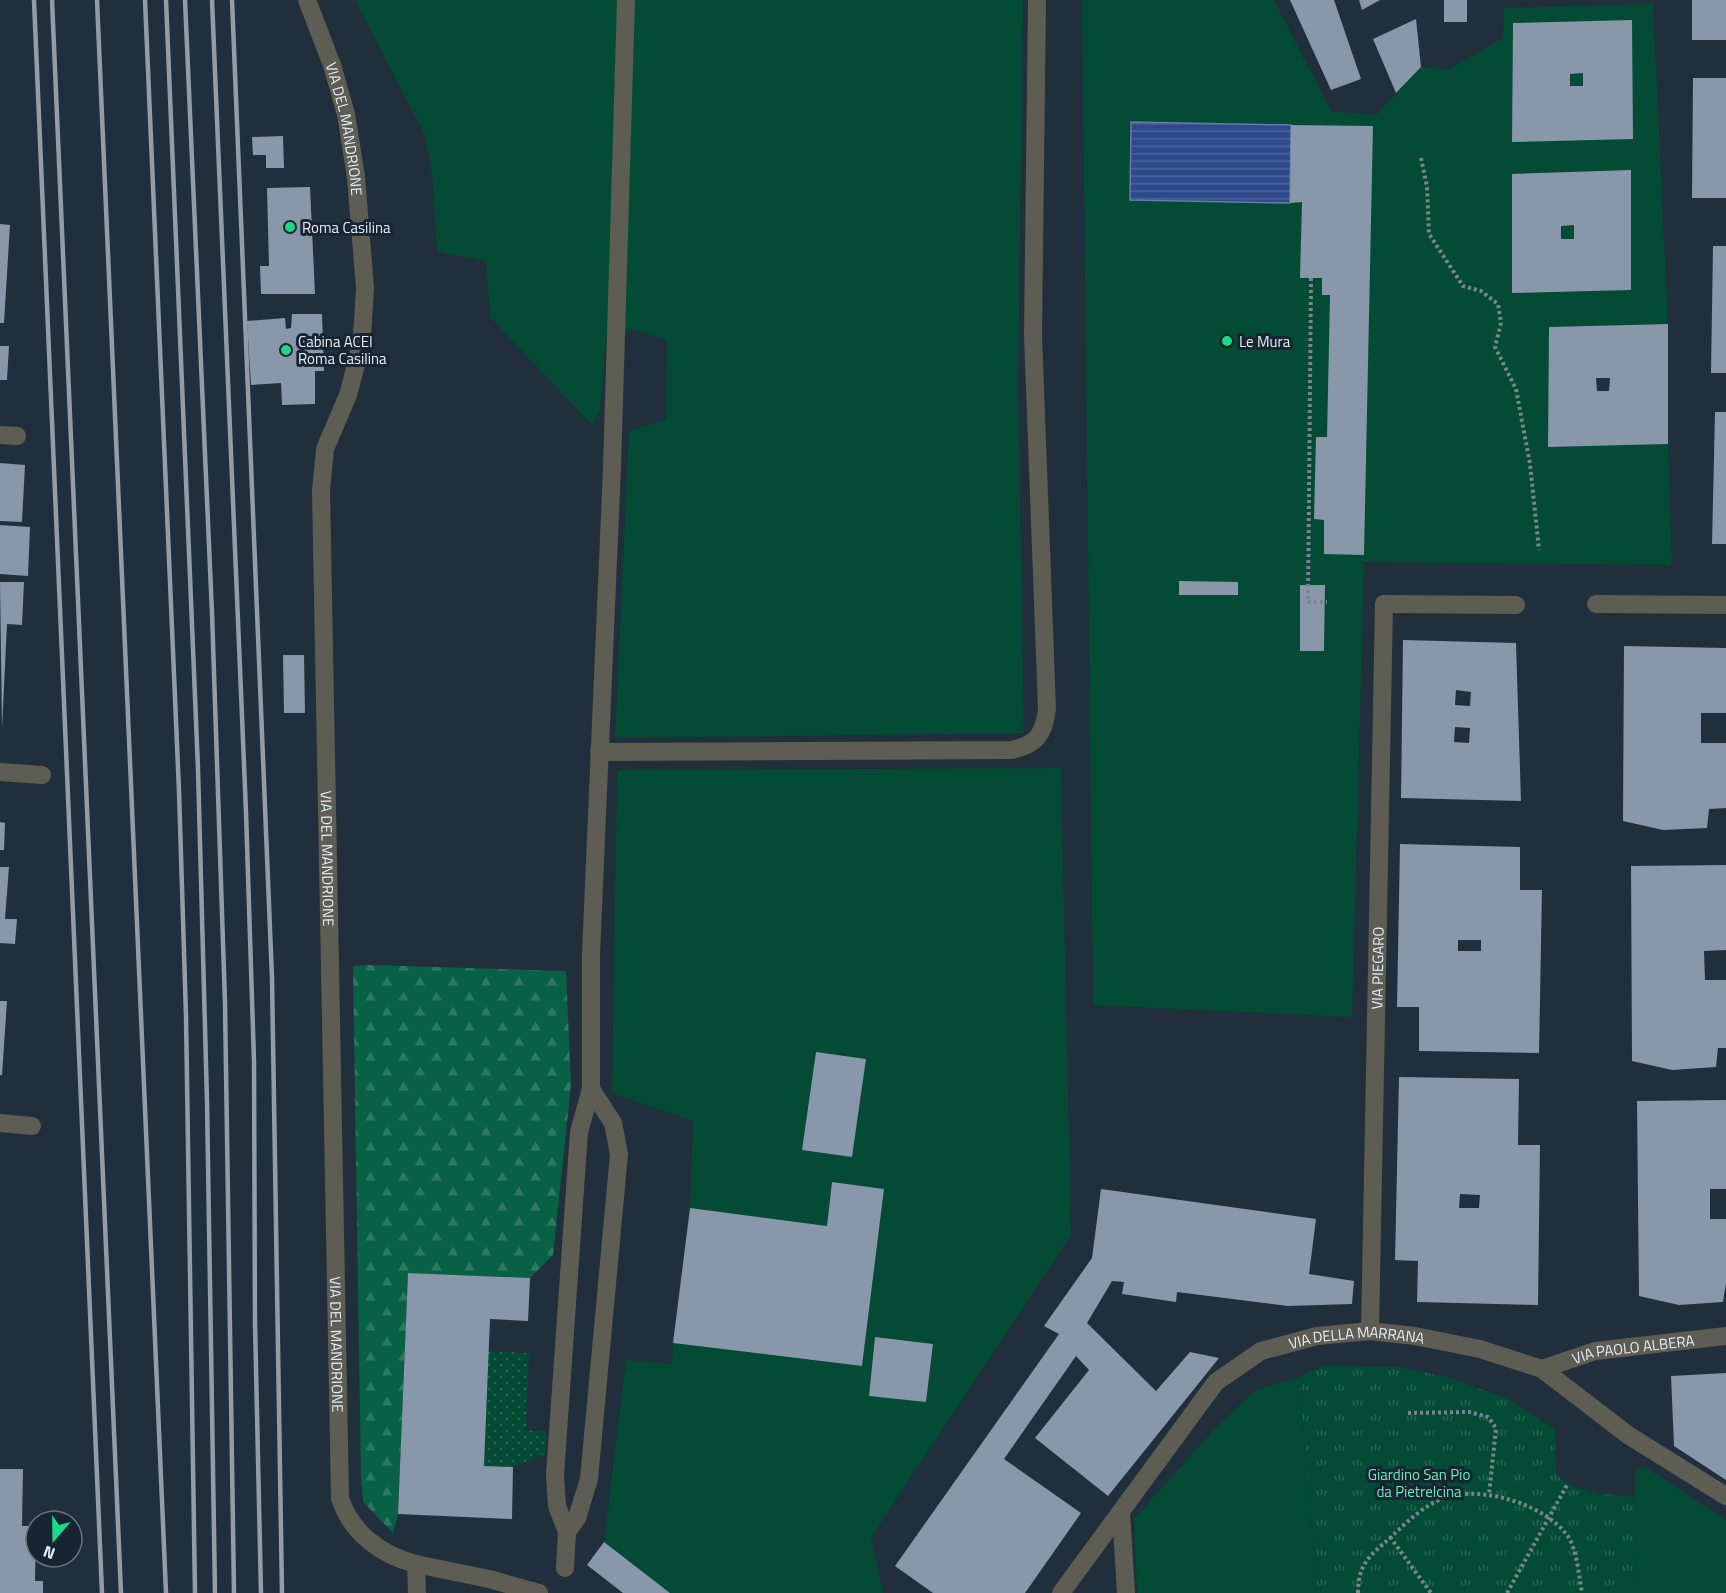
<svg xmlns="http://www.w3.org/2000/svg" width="1726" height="1593" font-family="'Titillium Web',sans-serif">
  <defs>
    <pattern id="grass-dots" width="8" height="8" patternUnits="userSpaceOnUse" patternTransform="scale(1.5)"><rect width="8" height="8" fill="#034b34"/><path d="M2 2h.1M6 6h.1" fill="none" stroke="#286552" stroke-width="1.8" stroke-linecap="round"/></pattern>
    <pattern id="forest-firs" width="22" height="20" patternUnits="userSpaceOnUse" patternTransform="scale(1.5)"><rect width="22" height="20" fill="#096145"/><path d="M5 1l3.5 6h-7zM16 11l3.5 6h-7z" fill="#2d7860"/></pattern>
    <pattern id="park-tufts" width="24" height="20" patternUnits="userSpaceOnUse" patternTransform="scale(1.5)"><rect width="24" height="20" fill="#034b34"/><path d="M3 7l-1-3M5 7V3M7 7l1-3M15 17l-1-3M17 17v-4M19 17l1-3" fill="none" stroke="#286552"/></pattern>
    <pattern id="water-rules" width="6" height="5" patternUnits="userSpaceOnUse" patternTransform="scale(1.5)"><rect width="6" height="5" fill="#2e4a8b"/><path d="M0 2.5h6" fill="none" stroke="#4c649c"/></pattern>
  </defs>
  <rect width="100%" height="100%" fill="#212e3c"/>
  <path fill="url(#grass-dots)" d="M488,1351l41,2 -3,77 20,2 -1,22 -32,13 -29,-1z"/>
  <path fill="url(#forest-firs)" d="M369,965l197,6 5,114 -18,170 -23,23 -122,-5 -10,241 -5,19 -30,-31 -2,-25 -8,-511z"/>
  <path fill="url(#park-tufts)" d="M1323,1366l75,1 49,10 61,22 47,30 1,45c21,21 51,20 80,23l1,96h-320l-18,-216z"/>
  <path fill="#034b34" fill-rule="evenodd" d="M355,0h668l-5,386 6,347 -409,5 14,-306 37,-13 1,-79 -33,-10 -28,7 -6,73 -8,15 -102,-108 -4,-56 -49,-9 -5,-78 -7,-39z
    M1082,0h192l57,111 45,4 45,-48 27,3 55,-32 1,-30 149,-4 15,320 -119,3v120l119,-3 4,121 -308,-3 -12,455 -259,-12z
    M1061,768l10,467 -200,303 12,55h-213l-66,-51 22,-182 46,4 1,-21 189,23 22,-177 -52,-7 -5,44 -137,-18 3,-87 -81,-28 5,-323zM816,1052l50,8 -14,97zM875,1338l58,6 -7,58 -57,-7z
    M1299,1377l18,216h-180l-3,-74 77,-86 43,-42z
    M1645,1467l81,53v73h-89l-2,-122z"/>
  <path fill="url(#water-rules)" stroke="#657bab" stroke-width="1.5" d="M1131,122l160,3 -1,78 -160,-3z"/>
  <path fill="#8897a9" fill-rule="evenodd" d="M1290,0h44l27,79 -30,11z
    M1359,0h21l-18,10z
    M1444,0h23v22h-23z
    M1692,0h34v40h-34z
    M1416,19l5,48 -25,26 -23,-54z
    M1632,20l1,119 -121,3 1,-119zM1583,73v13h-13v-12z
    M1693,78h33v120h-34z
    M1291,125l82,1 -9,429 -40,-1v-34l-10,-1 2,-82h11l3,-142h-8v-17h-22l2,-76 -12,1z
    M283,136l1,32h-18v-13h-13l-1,-18z
    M1631,170v120l-119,3v-119zM1574,225v14h-13v-13z
    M310,187l5,107h-54l-1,-28h9l-2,-78z
    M0,224l10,1 -6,98h-4z
    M1713,246h13v127h-15z
    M292,314h30l2,57h-9v33l-33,1 -1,-22 -30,2 -4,-64 38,-3 1,11 5,-1z
    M1668,324v120l-120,3 1,-120zM1596,378h14l-1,13h-12z
    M0,346h9l-2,34h-7z
    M1715,412h11v132h-14z
    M0,463l25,2 -3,57 -22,-1z
    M0,525l30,2 -2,49 -28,-2z
    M1179,581l59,1v13h-59z
    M0,582h24l-2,43 -15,-1 -5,105z
    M1300,585h25l-1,66h-24z
    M1403,640l113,3 5,158 -120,-3zM1456,690l15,2 -1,14 -15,-1zM1455,727l15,1 -1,15 -15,-1z
    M1624,646l102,2v65h-25v30h25v65l-17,1 -2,19 -44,2 -40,-9z
    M283,655h21l1,58h-21z
    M0,822l5,1 -1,27h-4z
    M1400,844l120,3v43h22l-3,163 -120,-2v-44h-22zM1458,940h23v11h-23z
    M1726,865v85l-22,1 1,29h21v68h-8l-2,19 -44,3 -40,-9 -1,-195z
    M0,867h9l-4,52h12l-2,25 -15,-1z
    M0,1001h7l-5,74h-2z
    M816,1052l50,7 -14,98 -50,-7z
    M1399,1077l120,2 -1,66h22l-2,160 -121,-3 1,-41 -23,-1zM1460,1194l20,1 -1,13h-20z
    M1726,1100v89h-16v30h16v64l-3,19 -44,3 -40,-9 -2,-195z
    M832,1182l52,7 -22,177 -189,-23 17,-135 137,18z
    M1101,1189l215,30 -7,55 45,7 -2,23 -64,2 -111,-14 -1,10 -54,-8 2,-12 -12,-1 -25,42 69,68 34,-39 29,6 -111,138 -73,-58 54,-68 -13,-14 -72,103 77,54 -56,80h-92l-38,-27 164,-232 -15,-8 48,-68z
    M408,1273l122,5 -2,43 -38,-2 -6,147 29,1 -1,52 -114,-5z
    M875,1337l58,7 -7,58 -57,-6z
    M1726,1373v107l-52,-34 -3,-70z
    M0,1469h23l-1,57h14l-1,55h8v12h-43z
    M604,1542l66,51h-47l-36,-28z"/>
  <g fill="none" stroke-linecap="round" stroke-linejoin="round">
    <path stroke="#7a8591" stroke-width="4" stroke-dasharray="3 3" stroke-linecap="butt" d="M1421,158l6,29 2,47 34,52 18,5 17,13 3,19 -6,24 21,42 14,75 9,86
      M1311,278l-3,324h19
      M1408,1413l61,-1 19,5 8,11 -7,67
      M1390,1537l41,56
      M1358,1593c0,-30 12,-37 33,-56 17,-16 39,-38 64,-42 37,-6 90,11 112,40 10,13 12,42 15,58
      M1507,1593l60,-108"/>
    <g stroke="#5e5d54" stroke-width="18">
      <path id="s1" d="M307,0l25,65 14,49 10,63 9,111 -3,49 -6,28 -8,30 -23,54 -4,42 19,1007c11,35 41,57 76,66l1,29"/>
      <path d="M1384,604l132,1"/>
      <path d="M599,752l412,-2c25,-5 33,-15 36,-41l-14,-374 4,-335"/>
      <path d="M1121,1512l5,81"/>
      <path d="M567,1532l-10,-26 -2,-31 24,-343 12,-43v-135l21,-486 14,-468"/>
      <path d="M565,1568l2,-36 10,-14 12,-39 30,-325 -6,-31 -22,-34"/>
    </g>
    <g stroke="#5e5d54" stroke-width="18">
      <path d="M0,435l17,1"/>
      <path d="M1596,604l130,1"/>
      <path d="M0,772l42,3"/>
      <path d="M0,1123l32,3"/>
      <path id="s2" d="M1370,1331l14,-727"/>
      <path id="s3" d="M1542,1369l53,-18 131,-15"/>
      <path id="s4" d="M1061,1593l155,-211 45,-31 56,-15 53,-5 45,5 65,13 62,20 86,66 98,61"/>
    </g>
    <path stroke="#5e5d54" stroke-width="18" d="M416,1564l73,15 50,14"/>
    <path stroke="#929da8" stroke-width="4.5" d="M34,0l68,1593
      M52,0l69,1593
      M97,0l69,1593
      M145,0l34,791 7,225 9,577
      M166,0l32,769 9,332 8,492
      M185,0l27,613 13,390 9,590
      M212,0l34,812 8,249 1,262 6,270
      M232,0l40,978 10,615"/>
  </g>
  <g fill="#1cd988" stroke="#182432" stroke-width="2">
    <circle cx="290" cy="227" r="6"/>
    <circle cx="1227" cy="341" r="6"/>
    <circle cx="286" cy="350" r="6"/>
  </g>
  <g text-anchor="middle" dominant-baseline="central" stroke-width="6" stroke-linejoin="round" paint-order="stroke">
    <g font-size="15" fill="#e4edf6" stroke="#182432">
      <text stroke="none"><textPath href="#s1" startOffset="135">VIA DEL MANDRIONE</textPath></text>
      <text stroke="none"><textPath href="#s1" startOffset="873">VIA DEL MANDRIONE</textPath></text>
      <text stroke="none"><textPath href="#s2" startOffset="363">VIA PIEGARO</textPath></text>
      <text stroke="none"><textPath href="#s4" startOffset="414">VIA DELLA MARRANA</textPath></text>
      <text stroke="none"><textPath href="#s1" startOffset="1359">VIA DEL MANDRIONE</textPath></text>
      <text stroke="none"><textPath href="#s3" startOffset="94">VIA PAOLO ALBERA</textPath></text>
    </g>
    <g font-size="15" fill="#e4edf6" stroke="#182432" text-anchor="start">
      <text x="302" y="227">Roma Casilina</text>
      <text x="298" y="341">Cabina ACEI<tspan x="298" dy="17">Roma Casilina</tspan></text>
      <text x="1239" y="341">Le Mura</text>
    </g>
    <g font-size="15" fill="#66edb8" stroke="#182432">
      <text x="1419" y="1474">Giardino San Pio<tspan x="1419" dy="17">da Pietrelcina</tspan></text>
    </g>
  </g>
  <g transform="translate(54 1539) rotate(200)"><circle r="28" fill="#182432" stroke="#6a7480" stroke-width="1.5"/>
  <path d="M0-4.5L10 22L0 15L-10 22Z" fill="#1cd988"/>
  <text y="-9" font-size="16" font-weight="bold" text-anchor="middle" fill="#e4edf6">N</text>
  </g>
</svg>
